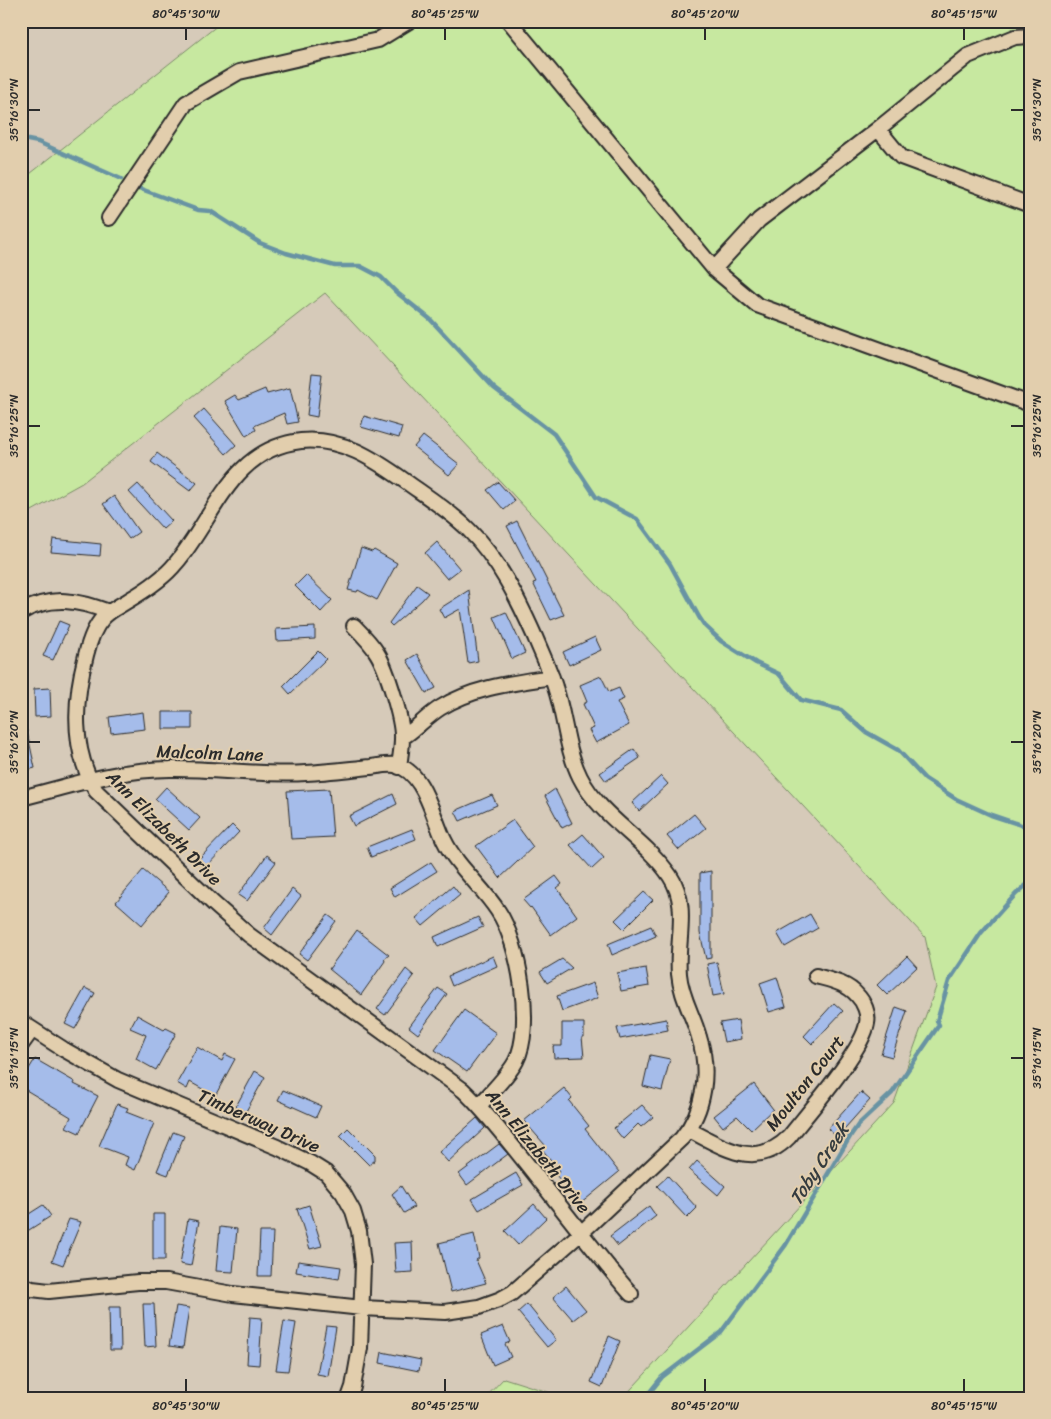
<svg xmlns="http://www.w3.org/2000/svg" width="1051" height="1419" font-family="Sriracha,sans-serif">
  <rect width="100%" height="100%" fill="#d6cab9"/>
  <filter id="ink" filterUnits="userSpaceOnUse"><feTurbulence type="fractalNoise" baseFrequency=".02" numOctaves="2"/><feDisplacementMap in="SourceGraphic" scale="10" xChannelSelector="R" yChannelSelector="G"/><feConvolveMatrix kernelMatrix="1 2 1 2 8 2 1 2 1" color-interpolation-filters="sRGB"/></filter>
  <g filter="url(#ink)">
    <path fill="#c7e8a0" stroke="#798a66" d="M223,21h807v1377h-407l271,-295 42,-116 -11,-50 -600,-644 -243,190 -61,34v-336z
      M504,1378l63,20h-82z"/>
    <g fill="none" stroke-linecap="round" stroke-linejoin="round">
      <path stroke="#6893a3" stroke-width="4.5" d="M28,140l10,2 83,37
        M141,189l57,21 12,1 50,32 26,10 49,13h25l21,11 15,15 34,27 64,69 60,46 42,63 41,22 33,45 29,53 6,9 16,15 35,22 23,11 22,26 40,10 25,22 32,18 27,29 31,20 35,16 39,13
        M645,1398l17,-21 59,-45 64,-86 66,-111 7,-10 34,-32 47,-68 -2,-4 12,-40 32,-48 35,-39 14,-12"/>
    </g>
    <path fill="#a5bcea" stroke="#2b2b2b" d="M312,373l10,1 -5,43 -10,-2z
      M290,388l8,34 -11,2 -3,-11 -30,13 2,4 -10,6 -21,-35 10,-6 4,5 26,-11 2,5z
      M204,409l32,36 -10,9 -32,-36z
      M364,416l38,11 -3,11 -38,-11z
      M423,436l36,28 -10,11 -35,-28z
      M157,453l40,30 -7,8 -39,-29z
      M498,482l17,19 -11,9 -17,-20z
      M138,484l34,37 -9,8 -34,-37z
      M114,496l25,36 -10,7 -26,-35z
      M517,521l47,94 -13,5 -18,-37 3,-1 -29,-56z
      M53,539l48,5 -1,12 -49,-4z
      M437,542l23,27 -13,10 -22,-26z
      M361,548l11,4 2,-2 23,13 -20,37 -19,-10 -1,2 -9,-2z
      M306,575l26,25 -11,12 -26,-26z
      M417,585l11,8 -6,7 -30,26 -3,-3z
      M469,590l9,71 -10,2 -8,-54 -16,9 -5,-9z
      M506,612l19,41 -13,6 -18,-42z
      M59,621l10,4 -16,35 -10,-4z
      M315,627v12l-38,2 -1,-12z
      M595,637l6,13 -32,15 -6,-13z
      M318,651l8,8 -36,35 -7,-8z
      M417,654l19,34 -10,5 -19,-33z
      M601,676l8,16 10,-4 5,11 -7,3 12,23 -33,18 -7,-13 5,-2 -11,-24 4,-2 -7,-17z
      M50,688l1,28 -16,1 -1,-28z
      M143,712l2,17 -34,4 -2,-16z
      M163,712h29v17h-29z
      M26,727l9,41 -11,3 -3,-14v-29z
      M634,749l6,9 -34,23 -6,-8z
      M661,776l7,8 -29,27 -7,-8z
      M166,787l34,31 -11,12 -34,-31z
      M329,789l4,48 -42,2 -4,-48z
      M555,789l17,34 -10,5 -17,-32z
      M393,794l4,10 -43,22 -5,-10z
      M492,795l5,10 -37,16 -5,-10z
      M694,814l12,14 -27,22 -12,-14z
      M513,820l20,27 -33,31 -24,-32z
      M232,825l7,7 -33,35 -8,-7z
      M412,829l4,10 -45,18 -4,-10z
      M583,834l21,24 -12,11 -22,-24z
      M267,855l9,7 -29,39 -9,-6z
      M431,862l6,9 -42,26 -5,-9z
      M143,870l26,22 -27,33 -26,-23z
      M711,871v87l-5,1 -6,-26v-60z
      M556,876l6,8 -5,4 20,28 -26,19 -20,-28 -1,1 -7,-8z
      M453,886l7,9 -37,31 -7,-8z
      M292,889l9,7 -29,39 -8,-7z
      M644,892l9,8 -29,29 -9,-9z
      M810,914l8,14 -33,19 -8,-14z
      M328,915l8,6 -29,39 -8,-6z
      M478,917l5,10 -45,20 -4,-10z
      M651,926l5,10 -44,19 -4,-11z
      M357,930l32,25 -5,4 1,2 -24,34 -32,-26z
      M493,956l4,10 -45,20 -4,-10z
      M907,956l10,11 -30,28 -10,-10z
      M562,959l10,9 -25,15 -7,-11z
      M717,962l7,32 -11,2 -6,-32z
      M646,968l3,18 -28,5 -4,-18z
      M406,969l8,7 -29,39 -8,-6z
      M777,977l9,30 -17,5 -9,-29z
      M593,983l5,15 -36,13 -5,-15z
      M85,988l10,5 -20,36 -10,-5z
      M438,988l9,6 -29,40 -9,-7z
      M834,1003l9,8 -31,33 -8,-8z
      M896,1007l11,4 -15,46 -11,-3z
      M464,1010l32,23 -29,39 -32,-22z
      M137,1015l27,15 2,-2 10,5 -20,37 -20,-11 10,-24 -16,-7z
      M666,1019l2,11 -48,9 -3,-11z
      M738,1020l3,19 -17,3 -4,-19z
      M562,1023h22v14h-2l2,20 -30,1 -1,-12h9z
      M197,1047l25,14 3,-7 10,5 -20,37 -25,-14 -3,7 -10,-6z
      M650,1055l20,4 -8,32 -19,-5z
      M35,1059l40,23 -1,2 24,12 -19,37 -13,-6 5,-10 -50,-30v-5z
      M255,1071l10,6 -20,36 -10,-5z
      M754,1084l19,25 -22,21 -14,-14 -14,11 -9,-11z
      M564,1088l8,10 -3,3 20,25 -4,3 34,43 -39,32 -24,-29 4,-4 -19,-23 4,-3 -21,-24z
      M283,1090l38,16 -5,11 -38,-17z
      M861,1092l9,8 -33,37 -9,-8z
      M117,1104l11,4 -2,4 28,11 -19,47 -10,-5 3,-8 -29,-11z
      M642,1105l11,12 -12,10 -3,-3 -15,15 -9,-11z
      M477,1118l8,10 -37,34 -9,-10z
      M348,1128l27,27v5l-6,5 -29,-29z
      M173,1132l11,4 -16,39 -11,-4z
      M499,1144l9,10 -41,31 -8,-11z
      M697,1161l28,25 -7,9 -29,-25z
      M516,1173l7,12 -44,25 -7,-11z
      M668,1176l29,32 -10,10 -30,-32z
      M401,1186l13,21 -10,6 -12,-19z
      M534,1204l12,14 -28,27 -13,-14z
      M43,1205l8,11 -30,19v-16z
      M309,1205l13,41 -12,3 -13,-40z
      M649,1206l7,10 -38,30 -8,-10z
      M153,1214h12v46h-12z
      M69,1219l12,3 -18,43 -11,-4z
      M188,1219l11,2 -8,45 -11,-2z
      M220,1227l17,2 -4,43 -17,-1z
      M260,1232h13l-2,44h-13z
      M474,1234l5,24 -3,2 10,23 -35,9 -12,-49z
      M412,1242l1,30 -17,1 -2,-30z
      M298,1261l43,6 -2,12 -43,-7z
      M566,1286l20,24 -13,10 -20,-23z
      M143,1304h11l2,42 -11,1z
      M527,1304l29,36 -9,7 -29,-35z
      M176,1306l13,2 -6,40 -14,-2z
      M109,1307h11l1,43h-11z
      M250,1317l12,1 -3,47 -12,-1z
      M284,1321l12,2 -8,48 -12,-1z
      M326,1326l10,1 -8,49 -11,-2z
      M503,1326l7,16 -5,2 6,13 -18,8 -12,-30z
      M609,1336l11,5 -18,46 -11,-5z
      M382,1352l39,8 -2,11 -39,-8z"/>
    <g fill="none" stroke-linecap="round" stroke-linejoin="round">
      <g stroke="#2b2b2b" stroke-width="18">
        <path id="minor" d="M509,21l205,248 43,36 273,99
          M878,129l23,28 129,48
          M109,218l77,-115 53,-31 139,-32 31,-19
          M714,269l45,-49 119,-91 90,-73 47,-19 15,-1
          M21,612c31,-17 57,-12 88,0
          M354,626c9,9 17,17 23,27 10,16 26,68 25,86 0,9 -2,19 -3,28
          M403,737c13,-8 23,-20 37,-29 34,-21 73,-25 112,-31
          M21,798c49,-12 98,-29 149,-29 45,-1 90,7 136,4 22,-1 44,-4 65,-6 8,-1 16,-3 24,-2 29,5 38,53 49,75 13,27 38,46 54,71 21,31 36,116 18,150 -7,14 -26,32 -37,45
          M21,1022l42,27 55,31 159,67 33,16 16,10 17,20 10,18 6,20 4,33 -3,84 -7,39 -4,11
          M21,1045l11,-15
          M689,1130c35,17 66,41 100,7 18,-23 75,-88 78,-114 2,-9 -3,-21 -10,-28 -10,-12 -27,-15 -41,-19
          M21,1284l11,5 17,2 89,-9h28l67,12 129,14 83,4 34,-5 22,-8 11,-6 69,-60 101,-95c23,-28 28,-67 17,-101 -6,-22 -18,-40 -20,-63 -3,-34 11,-68 -9,-98 -25,-37 -70,-59 -90,-99 -14,-28 -15,-61 -25,-90 -5,-17 -13,-33 -20,-50 -17,-38 -36,-77 -66,-107 -19,-19 -43,-34 -64,-49 -31,-22 -64,-44 -104,-40 -70,8 -86,76 -125,122 -12,15 -30,27 -47,37 -9,6 -20,10 -27,19 -9,10 -13,24 -16,36 -12,46 -15,94 10,136l118,113 35,31 214,155c21,20 37,41 55,63 38,47 74,96 113,141"/>
      </g>
      <use href="#minor" stroke="#e2cead" stroke-width="14"/>
    </g>
  </g>
  <path fill="none" stroke="#2b2b2b" stroke-width="2" d="M186,28v12M445,28v12M705,28v12M964,28v12M28,110h12M1011,110h13M28,426h12M1011,426h13M28,742h12M1011,742h13M28,1058h12M1011,1058h13M186,1379v13M445,1379v13M705,1379v13M964,1379v13"/>
  <g text-anchor="middle" dominant-baseline="central" stroke-width="4" stroke-linejoin="round" paint-order="stroke">
    <g font-size="18" fill="#2b2b2b" stroke="#e2cead">
      <text transform="translate(210 753) rotate(2)">Malcolm Lane</text>
      <text transform="translate(164 828) rotate(45)">Ann Elizabeth Drive</text>
      <text transform="translate(805 1083) rotate(-52)">Moulton Court</text>
      <text transform="translate(259 1121) rotate(24)">Timberway Drive</text>
      <text transform="translate(538 1151) rotate(51)">Ann Elizabeth Drive</text>
    </g>
    <g font-size="19" font-style="italic" fill="#353c3f" stroke="#e2cead">
      <text transform="translate(819 1164) rotate(-57)">Toby Creek</text>
    </g>
  </g>
  <rect width="1051" height="1419" fill="none" stroke="#e2cead" stroke-width="55"/>
  <rect x="28" y="28" width="996" height="1364" fill="none" stroke="#2b2b2b" stroke-width="2"/>
  <g font-size="12" text-anchor="middle" fill="#2b2b2b">
    <text x="186" y="18">80°45'30"W</text>
    <text x="445" y="18">80°45'25"W</text>
    <text x="705" y="18">80°45'20"W</text>
    <text x="964" y="18">80°45'15"W</text>
    <text transform="translate(14 110) rotate(-90)" y="4">35°16'30"N</text>
    <text transform="translate(1037 110) rotate(-90)" y="4">35°16'30"N</text>
    <text transform="translate(14 426) rotate(-90)" y="4">35°16'25"N</text>
    <text transform="translate(1037 426) rotate(-90)" y="4">35°16'25"N</text>
    <text transform="translate(14 742) rotate(-90)" y="4">35°16'20"N</text>
    <text transform="translate(1037 742) rotate(-90)" y="4">35°16'20"N</text>
    <text transform="translate(14 1058) rotate(-90)" y="4">35°16'15"N</text>
    <text transform="translate(1037 1058) rotate(-90)" y="4">35°16'15"N</text>
    <text x="186" y="1410">80°45'30"W</text>
    <text x="445" y="1410">80°45'25"W</text>
    <text x="705" y="1410">80°45'20"W</text>
    <text x="964" y="1410">80°45'15"W</text>
  </g>
</svg>
